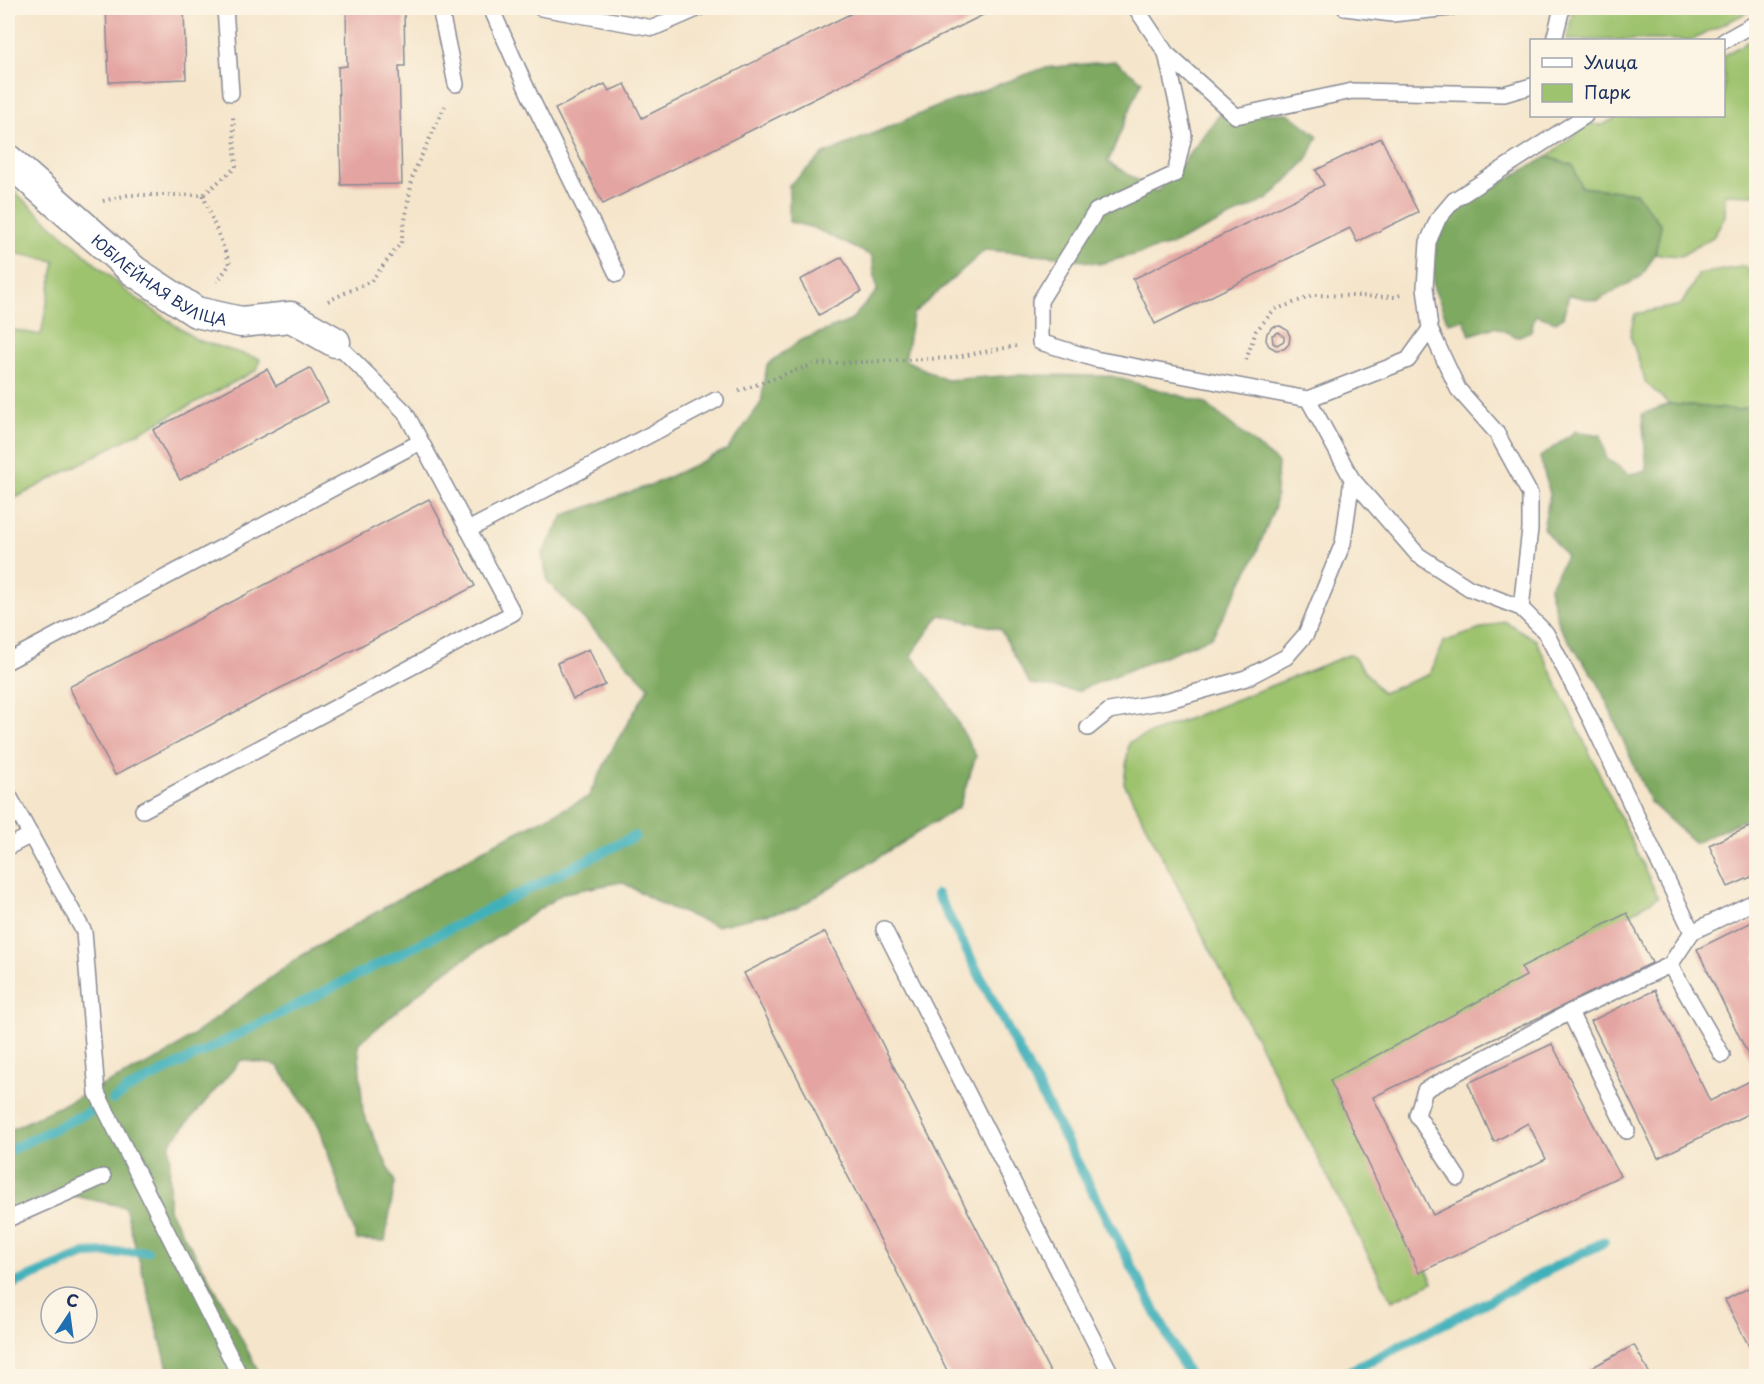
<svg xmlns="http://www.w3.org/2000/svg" width="1764" height="1384" font-family="'Playpen Sans',sans-serif">
  <rect width="100%" height="100%" fill="#fcf5e5"/>
  <filter id="ink" filterUnits="userSpaceOnUse"><feTurbulence type="fractalNoise" baseFrequency=".0167" numOctaves="2"/><feDisplacementMap in="SourceGraphic" scale="12" xChannelSelector="R" yChannelSelector="G"/><feConvolveMatrix kernelMatrix="1 2 1 2 8 2 1 2 1" color-interpolation-filters="sRGB"/></filter>
  <filter id="wash" filterUnits="userSpaceOnUse"><feTurbulence type="fractalNoise" baseFrequency=".008" numOctaves="4" result="noise"/><feDisplacementMap in="SourceGraphic" scale="24" xChannelSelector="R" yChannelSelector="G"/><feGaussianBlur stdDeviation="1.35" result="paint"/><feColorMatrix in="noise" values="0 0 0 0 0 0 0 0 0 0 0 0 0 0 0 0 0 1.4 0 .05"/><feComposite in="paint" operator="in"/></filter>
  <g filter="url(#wash)">
    <rect width="100%" height="100%" fill="#f5e5cb"/>
    <path fill="#9ec36e" stroke="#5c7966" stroke-width="1.5" d="M1573,8h183l-64,32h-125z
      M1756,37v158l-31,-1v22l-12,21 -32,19 -26,-2 6,-29 -25,-32 -56,-6 -7,-22 -26,-8 41,-33 15,1 15,-9h106v-61z
      M8,186l118,105 71,49 63,19 -3,11 -249,132v-173l33,6 14,-74 -47,-9z
      M1746,266l10,20v119l-17,5 -70,-6 -23,-21 -16,-48 5,-21 46,-9 18,-31z
      M1504,621l32,19 122,257 -323,195 98,190 -41,19 -268,-518 5,-41 222,-88 31,39 48,-19 13,-32z"/>
    <path fill="#7ea961" stroke="#4c6c60" stroke-width="1.5" d="M1115,61l27,20 -34,81 49,30 27,-31 35,-46 69,-2 30,23 -11,24 -39,39 -97,46 -72,19 -41,-8 -73,-6 -72,64 -8,46 41,20 70,-5 95,1 94,27 73,60 -3,43 -21,53 -42,78 -135,54 -47,-7 -30,-55 -60,-14 -29,40 34,44 31,57 -17,51 -162,101 -81,18 -53,-21 -41,-23 -58,11 -125,83 -81,68 5,69 32,69 -10,59 -28,-1 -38,-114 -42,-61 -36,-5 -71,83 -1,67 43,73 49,93h-91l-45,-169 -69,-15 -48,21v-82l158,-76 130,-96 197,-115 95,-47 27,-53 34,-57 -101,-105 -6,-28 22,-39 90,-31 74,-35 33,-46 6,-38 32,-24 51,-20 27,-30 -5,-35 -58,-28 -25,-6v-37l35,-31 115,-48 105,-38z
      M1547,157l26,8 8,22 55,6 25,32 -6,29 -13,22 -45,25 -28,-6 -6,22 -7,5 -21,-7 -4,16 -14,6 -22,-10 -25,8 -6,-15 -16,3 -15,-37 3,-43 7,-20 14,-16z
      M1669,404l70,6 17,-5v409l-61,29 -45,-41 -52,-119 -38,-55 -11,-40 17,-32 -23,-28 7,-34 -10,-37 36,-26 25,4 5,23 23,16 18,-3 -5,-57z"/>
    <g fill="none" stroke-linecap="round" stroke-linejoin="round">
      <path stroke="#40b0ba" stroke-width="10" d="M937,894l252,482
        M113,1100l14,-10 508,-254
        M8,1151l85,-41
        M8,1286l77,-32 62,-3
        M1341,1376l263,-134"/>
    </g>
    <g id="blocks">
      <path fill="#e4a4a1" fill-rule="evenodd" d="M106,8h78l2,71 -77,3z
        M346,8h58l1,58h-6l3,118 -61,1 -3,-118 9,-1z
        M862,8h135l-394,196 -48,-95 50,-25 4,7 16,-7 17,34z
        M1381,138l37,74 -61,30 -7,-14 -195,96 -22,-45 191,-94 -8,-15z
        M842,257l19,35 -42,23 -19,-35z
        M1280,326l7,4 3,6 -1,8 -5,5 -8,1 -7,-4 -3,-6 1,-7 6,-6zM1279,332l5,5v4l-7,4 -4,-2 -1,-8z
        M310,368l18,34 -148,78 -27,-50 114,-61 9,17z
        M429,499l46,87 -360,189 -46,-88z
        M589,649l16,36 -32,14 -16,-36z
        M1756,824v51l-28,12 -19,-42z
        M1627,913l25,50 -279,134 60,118 113,-56 -18,-36 -34,19 -26,-59 84,-39 68,132 -201,97 -89,-193 196,-104 -5,-9z
        M1756,920v151l-59,-122z
        M825,932l227,444h-102l-206,-403z
        M1655,990l55,111 46,-23v32l-98,48 -67,-137z
        M1756,1284v76l-31,-60z
        M1634,1345l17,31h-75z"/>
    </g>
  </g>
  <g filter="url(#ink)">
    <use href="#blocks" fill-opacity="0" stroke="#888a94" stroke-width="1.5"/>
    <g fill="none" stroke-linecap="round" stroke-linejoin="round">
      <g stroke="#888a94" stroke-width="18">
        <path id="service" d="M225,8l6,85
          M440,8l16,76
          M491,8l39,88 87,178
          M541,8l112,20 46,-20
          M1136,8l30,45 70,63 116,-25 152,3 28,-8
          M1345,8l47,6 58,-6
          M1554,40l8,-32
          M1724,41l32,-18
          M1166,53l18,82 -9,39 -79,37 -56,90v41l55,17 213,40 100,-39 22,-31
          M1585,116l-131,84 -16,19 -10,23 -3,45 5,42 28,60 38,43 34,62v35l-9,79 25,25 44,85 102,214
          M1308,399l44,80 66,76 51,33 52,20
          M468,530l248,-130
          M8,661l412,-219
          M1088,728l21,-17 57,-10 80,-23 40,-21 20,-23 37,-91 9,-64
          M8,794l76,138 13,161 143,283
          M143,810l370,-197 -108,-201 -70,-70
          M8,847l23,-12
          M884,929l228,447
          M1670,965l52,90
          M1570,1012l57,119
          M1458,1178l-41,-63 8,-25 145,-78 100,-47 22,-33 64,-31
          M8,1219l95,-42"/>
      </g>
      <g stroke="#888a94" stroke-width="33">
        <g id="minor">
          <path id="s1" d="M8,160l126,111 62,41 45,10 50,-5 44,25"/>
        </g>
      </g>
      <path stroke="#888a94" stroke-width="4" stroke-dasharray="1.5 4.5" stroke-linecap="butt" d="M203,195l27,69 -13,18
        M103,201l25,-6h75l33,-28 -3,-50
        M328,301l43,-20 30,-38 12,-69 32,-68
        M1246,360l10,-29 18,-21 41,-15 80,2 5,-2
        M739,391l75,-27 137,-6 65,-12"/>
      <use href="#service" stroke="#fff" stroke-width="15"/>
      <use href="#minor" stroke="#fff" stroke-width="30"/>
    </g>
  </g>
  <g text-anchor="middle" dominant-baseline="central" stroke-width="6" stroke-linejoin="round" paint-order="stroke">
    <g font-size="15" fill="#1b2f5e" stroke="#fcf5e5">
      <text stroke="none"><textPath href="#s1" startOffset="195">ЮБІЛЕЙНАЯ ВУЛІЦА</textPath></text>
    </g>
  </g>
  <rect width="1764" height="1384" fill="none" stroke="#fcf5e5" stroke-width="30"/>
  <rect x="1530" y="39" width="195" height="78" fill="#fcf5e5" stroke="#a2a6af" stroke-width="1.5"/>
  <rect x="1542" y="58" width="30" height="9" fill="#ffffff" stroke="#a2a6af" stroke-width="1.5"/>
  <text x="1584" y="69" font-size="18" fill="#1b2f5e">Улица</text>
  <rect x="1542" y="84" width="30" height="18" fill="#9ec36e" stroke="#a2a6af" stroke-width="1.5"/>
  <text x="1584" y="99" font-size="18" fill="#1b2f5e">Парк</text>
  <g transform="translate(69 1315) rotate(13)"><circle r="28" fill="#fcf5e5" stroke="#a2a6af" stroke-width="1.5"/>
  <path d="M0-4.5L10 22L0 15L-10 22Z" fill="#1f6fb2"/>
  <text y="-9" font-size="16" font-weight="bold" text-anchor="middle" fill="#1b2f5e">С</text>
  </g>
</svg>
